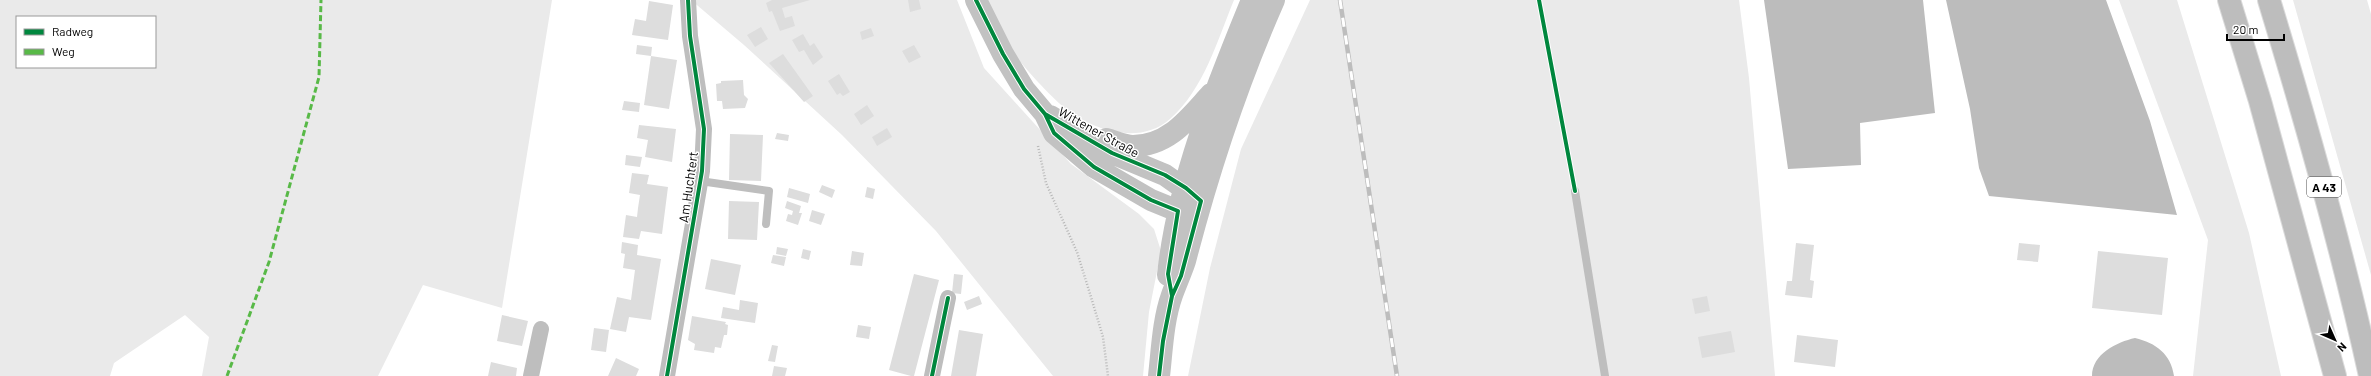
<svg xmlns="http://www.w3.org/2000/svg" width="2371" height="376" font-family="Barlow,sans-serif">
  <rect width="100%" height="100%" fill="#fff"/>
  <path fill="#eaeaea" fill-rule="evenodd" d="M0,0h552l-50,308 -79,-23 -45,91h-176l7,-39 -24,-22 -71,48 -4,13h-110zM17,17h138v50h-138z
    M691,0h266l27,68 87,96 68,50 15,15 7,22 -12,61 -6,64h-90l-117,-145 -94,-96 -98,-90z
    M987,0h247c-17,41 -30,89 -64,119 -27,24 -68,14 -96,-4 -15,-9 -51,-48 -61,-63 -11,-16 -17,-35 -26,-52z
    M1310,0h429l10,78 26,298h-587l22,-108 31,-119z
    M2119,0h58l72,233 32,143h-88l15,-136z
    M2293,0h74l4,14v261z"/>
  <path fill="#bcbcbc" d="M1764,0h159l12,113 -75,10 1,42 -73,4z
    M1946,0h160l44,121 27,94 -188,-19 -10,-28 -9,-59z
    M2135,338c21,5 36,16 39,38h-82c0,-22 25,-34 43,-38z"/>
  <path fill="#ddd" d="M772,0h38l-28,8 3,10 7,-2 3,10 -15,5 -8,-20 -3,1 -3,-9z
    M908,0h11l2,9 -11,3z
    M649,1l24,4 -5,35 -36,-5 3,-16 11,2z
    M761,27l7,12 -13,8 -8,-12z
    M871,28l3,8 -12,4 -2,-8z
    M803,34l7,12 4,-3 9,14 -10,8 -9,-15 -5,2 -7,-12z
    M637,45l15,2 -1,9 -15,-2z
    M914,45l7,12 -12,6 -7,-12z
    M783,54l30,42 -9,6 -35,-39z
    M651,56l26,4 -8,49 -25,-4z
    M839,74l11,18 -7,4 -3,-3 -3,2 -9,-14z
    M743,80l1,15 4,4 -3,9 -22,1 -1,-8h-5l-1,-17 5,-1v-2z
    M624,101l16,2 -1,9 -17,-2z
    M867,105l7,11 -13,9 -7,-11z
    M639,125l37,4 -4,33 -27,-5 3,-17 -11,-2z
    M887,128l5,9 -15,9 -5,-9z
    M777,133l12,2 -1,6 -13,-2z
    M730,134l33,1 -2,46 -32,-1z
    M626,155l16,2 -2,10 -15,-2z
    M632,173l17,2 -2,9 21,3 -6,47 -21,-3 -2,8 -16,-2 3,-22 11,2 1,-9 2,-13 -11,-2z
    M822,185l13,5 -3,8 -13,-6z
    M867,187l8,2 -2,10 -8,-2z
    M789,188l21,6 -2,9 -21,-6z
    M729,201l30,1 -2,38 -29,-1z
    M787,201l14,5 -2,7h3l-4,12 -12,-4 2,-7 4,1 1,-4 -8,-3z
    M812,210l13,4 -4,11 -12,-4z
    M622,242l16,3 -1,10 24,4 -10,61 -22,-3 -3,15 -16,-3 7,-32 14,3 4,-30 -12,-2 2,-14 -4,-1z
    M1796,243l18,2 -4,35 4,1 -2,17 -27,-3 2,-14h5z
    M2019,243l21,2 -2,17 -21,-2z
    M777,247l11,2 -2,7 -10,-2z
    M803,249l8,2 -2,9 -8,-2z
    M852,251l12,2 -2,13 -12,-1z
    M2098,251l70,7 -6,57 -70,-7z
    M773,255l13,2 -2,9 -13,-3z
    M711,259l30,6 -6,30 -30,-6z
    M914,274l25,6 -25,96h-3l-22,-6z
    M954,274l9,1 -2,19 -9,-1z
    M979,296l3,8 -15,6 -3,-8z
    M1707,296l3,15 -15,3 -3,-15z
    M740,300l18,3 -3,20 -34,-5 2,-11 16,3z
    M502,315l26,6 -6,25 -25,-5z
    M692,316l34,6 -1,2 3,1 -1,10h-3l-3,13 -6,-1 -1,6 -20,-3 1,-6 -7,-4z
    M858,325l13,2 -2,12 -13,-2z
    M594,328l15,2 -3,22 -15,-2z
    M959,330l24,4 -7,42h-25z
    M1731,331l4,21 -33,6 -4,-21z
    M1797,335l41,5 -3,27 -41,-5z
    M772,345l6,1 -3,16 -7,-1z
    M616,358l23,11 -3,7h-28z
    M491,362l26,6 -1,8h-28z
    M774,366l13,2 -2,8h-13z"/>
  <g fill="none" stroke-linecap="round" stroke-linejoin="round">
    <g stroke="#dbdbdb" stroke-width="24">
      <path id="highway" d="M2229,0l31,101 75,275
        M2269,0c38,125 73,248 101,376"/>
    </g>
    <path stroke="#b8b8b8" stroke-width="2.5" stroke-dasharray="1 2" stroke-linecap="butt" d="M1038,146l8,37 31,69 14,45 12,40 5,39"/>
    <path stroke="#bebebe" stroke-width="8" d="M700,181l69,10 -3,33
      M1575,191l30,185"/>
    <path stroke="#bebebe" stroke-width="16" d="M531,376l10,-47
      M667,376l35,-205 2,-42 -14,-93 -2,-36
      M932,376l16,-78"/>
    <path stroke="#c2c2c2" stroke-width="22" d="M976,0l27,54 21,35 21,25 9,19 40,34 57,33 27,11 23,-10
      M1050,116l62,37 53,22 31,22
      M1106,139c8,2 19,7 27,7 36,0 56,-28 78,-52
      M1168,275c10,-95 48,-187 84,-275
      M1159,376c3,-26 4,-56 13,-81 4,-11 9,-22 13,-34 23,-89 52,-177 89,-261"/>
    <use href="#highway" stroke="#bdbdbd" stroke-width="22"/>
    <g stroke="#bdbdbd" stroke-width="4.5">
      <path id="rail" d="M1340,0l57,376"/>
    </g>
    <use href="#rail" stroke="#fff" stroke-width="3" stroke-dasharray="9" stroke-linecap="butt"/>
    <path stroke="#58b947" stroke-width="3" stroke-dasharray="6 3" stroke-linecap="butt" d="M227,376l42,-114 50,-185 2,-77"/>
    <g stroke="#fff" stroke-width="6">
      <path id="cycleway" d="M976,0l27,54 21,35 21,25 9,19 40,34 57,33 27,11 -10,63 4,22
        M1539,0l36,191
        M1045,114l67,39 53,22 21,13 15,13 -20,75 -9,20 -9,45 -4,35
        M667,376l35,-205 2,-42 -14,-93 -2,-36
        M932,376l16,-78"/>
    </g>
    <use href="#cycleway" stroke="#00873e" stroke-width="4"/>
  </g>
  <g text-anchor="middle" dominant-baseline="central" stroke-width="3" stroke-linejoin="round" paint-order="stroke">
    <rect fill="#fff" stroke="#4c4c4c" stroke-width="1" x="2307" y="177" width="34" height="20" rx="3"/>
    <g font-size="12" font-weight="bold" fill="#000">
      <text x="2324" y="187">A 43</text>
    </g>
    <g font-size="13" fill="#000" stroke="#fff">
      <text transform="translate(1099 132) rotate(29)">Wittener Straße</text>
      <text transform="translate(688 187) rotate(-82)">Am Huchtert</text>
    </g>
  </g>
  <rect x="16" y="16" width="140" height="52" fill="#ffffff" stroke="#999999"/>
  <rect x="24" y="29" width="20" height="6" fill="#00873e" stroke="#999999"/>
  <text x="52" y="36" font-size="12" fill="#000000">Radweg</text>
  <rect x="24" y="49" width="20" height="6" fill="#58b947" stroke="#999999"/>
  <text x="52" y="56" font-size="12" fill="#000000">Weg</text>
  <g transform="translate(2335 340) rotate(135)" stroke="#ffffff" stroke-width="3" paint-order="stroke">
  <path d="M0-3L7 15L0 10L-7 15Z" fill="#000000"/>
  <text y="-6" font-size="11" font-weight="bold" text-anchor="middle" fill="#000000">N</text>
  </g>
  <path d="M2227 34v6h57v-6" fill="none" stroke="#000000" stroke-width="2"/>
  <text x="2233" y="34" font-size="12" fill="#000000" stroke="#ffffff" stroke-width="3" paint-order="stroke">20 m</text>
</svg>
